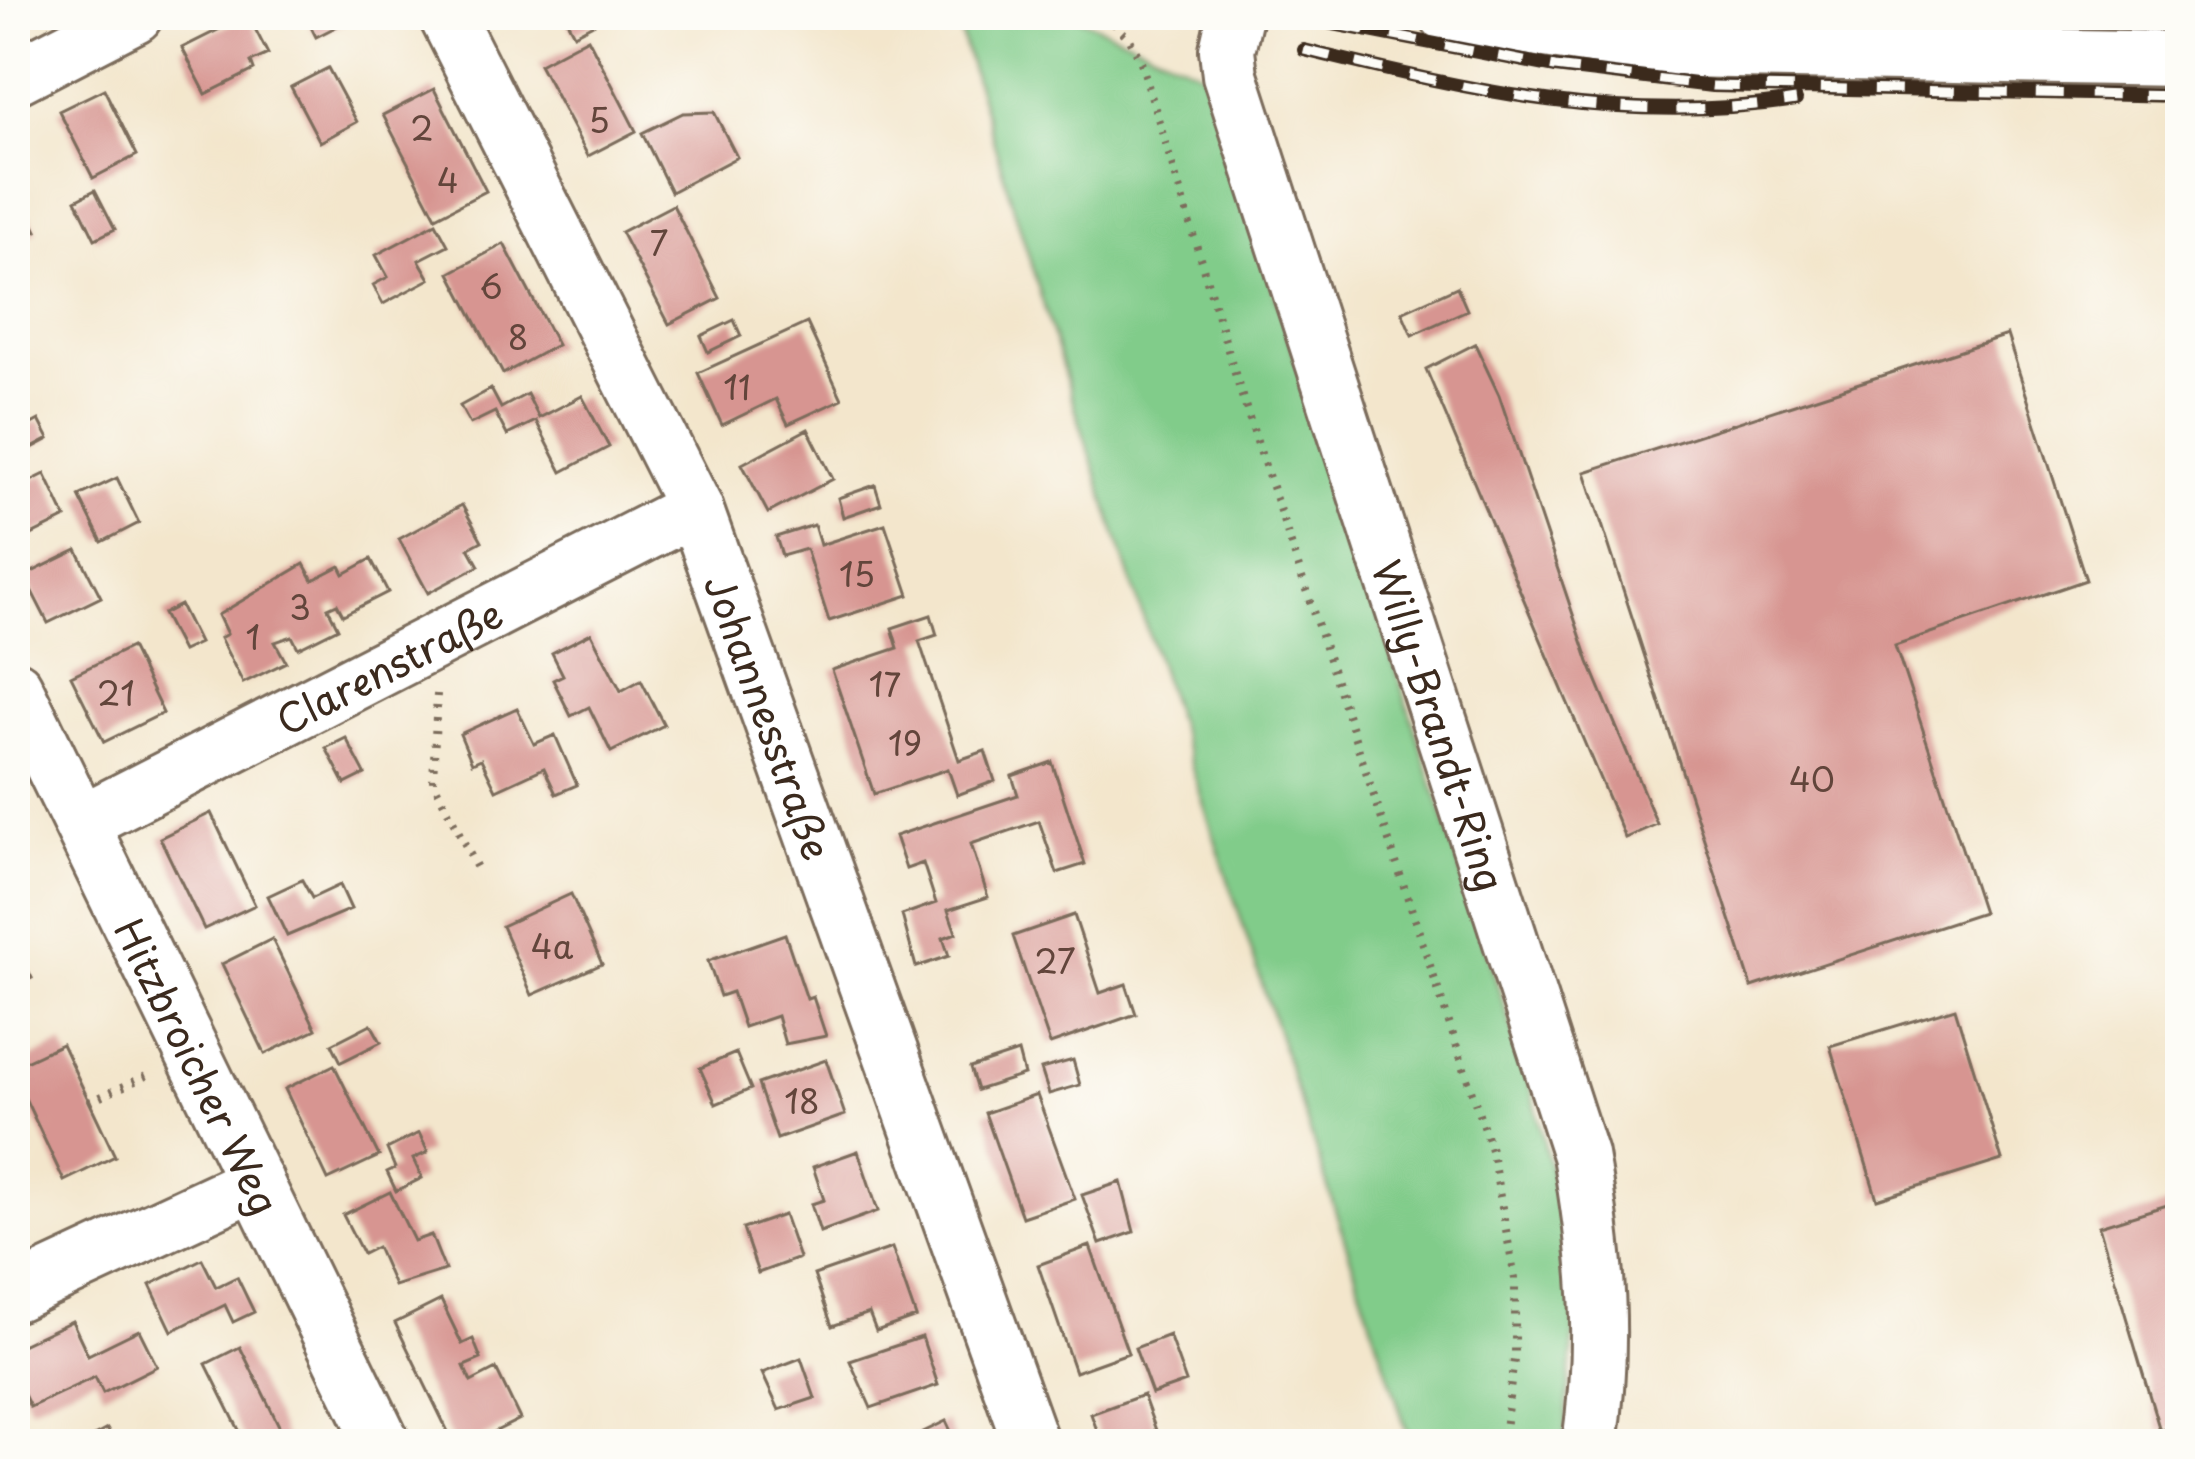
<svg xmlns="http://www.w3.org/2000/svg" width="2195" height="1459" font-family="'Playpen Sans',sans-serif">
  <rect width="100%" height="100%" fill="#fdfcf7"/>
  <filter id="ink" filterUnits="userSpaceOnUse"><feTurbulence type="fractalNoise" baseFrequency=".00833" numOctaves="2"/><feDisplacementMap in="SourceGraphic" scale="24" xChannelSelector="R" yChannelSelector="G"/><feConvolveMatrix kernelMatrix="1 2 1 2 8 2 1 2 1" color-interpolation-filters="sRGB"/></filter>
  <filter id="wash" filterUnits="userSpaceOnUse"><feTurbulence type="fractalNoise" baseFrequency=".004" numOctaves="4" result="noise"/><feDisplacementMap in="SourceGraphic" scale="48" xChannelSelector="R" yChannelSelector="G"/><feGaussianBlur stdDeviation="2.7" result="paint"/><feColorMatrix in="noise" values="0 0 0 0 0 0 0 0 0 0 0 0 0 0 0 0 0 1.4 0 .05"/><feComposite in="paint" operator="in"/></filter>
  <g filter="url(#wash)">
    <rect width="100%" height="100%" fill="#f3e6cc"/>
    <path fill="#81cc8a" stroke="#5e7b54" stroke-width="3" d="M955,15h117l132,58 328,1019 46,195 -14,157h-153l-339,-1046z"/>
    <g id="blocks">
      <path fill="#d79591" d="M248,15l20,39 -17,8 3,8 -48,24 -24,-46z
        M305,15h54l-43,22z
        M564,15h46l-36,19z
        M588,38l48,93 -48,25 -49,-92z
        M328,68l29,54 -37,20 -29,-55z
        M104,89l33,66 -44,23 -34,-67z
        M434,89l52,102 -50,26 -53,-102z
        M714,112l23,45 -66,35 -29,-59 41,-20z
        M95,190l20,39 -20,10 -19,-39z
        M24,205l13,26 -22,11v-32z
        M673,205l47,93 -51,26 -48,-92z
        M436,223l12,22 -29,15 11,19 -47,25 -10,-19 15,-8 -12,-22z
        M504,244l53,101 -54,29 -53,-101z
        M1457,287l10,23 -55,25 -10,-23z
        M734,320l7,16 -33,16 -7,-16z
        M807,323l35,76 -54,25 -12,-25 -54,26 -24,-52z
        M2007,335l79,245 -191,65 88,267 -231,75 -167,-515z
        M1475,344l24,51 90,267 68,162 -32,14 -199,-469z
        M491,389l10,19 26,-14 12,24 43,-22 27,51 -47,25 -26,-51 -29,14 -12,-23 -25,12 -10,-18z
        M39,420l10,19 -34,18v-24z
        M808,429l25,50 -65,34 -26,-49z
        M45,474l21,44 -51,25v-54z
        M117,478l22,45 -37,19 -23,-46z
        M875,485l6,19 -38,13 -5,-19z
        M462,505l20,36 -13,7 10,18 -51,27 -29,-54z
        M885,524l24,71 -80,26 -23,-72 -24,7 -6,-19 38,-12 6,20z
        M77,550l24,47 -53,26 -24,-47z
        M371,559l17,33 -45,23 -6,-11 -9,4 10,20 -40,20 -6,-12 -17,6 11,20 -43,21 -23,-45 7,-4 -9,-19 86,-51 9,16 27,-14 4,8z
        M180,605l19,38 -17,8 -19,-37z
        M931,615l6,20 -18,6 40,119 26,-9 10,30 -38,14 -9,-26 -74,25 -42,-124 66,-22 -6,-20z
        M591,633l30,58 20,-11 23,45 -53,27 -22,-45 -18,9 -18,-36 10,-5 -11,-22z
        M131,647l32,66 -59,29 -33,-66z
        M517,708l17,36 21,-9 22,50 -21,9 -12,-26 -48,22 -15,-31 -9,4 -12,-29z
        M346,738l19,36 -20,10 -19,-36z
        M1052,762l33,102 -28,9 -18,-52 -68,23 17,53 -40,13 8,23 -13,5 6,18 -33,11 -14,-52 34,-12 -13,-40 -17,6 -11,-33 123,-41 -6,-19z
        M211,813l44,92 -51,24 -44,-91z
        M302,880l10,18 28,-13 11,24 -64,27 -19,-40z
        M571,894l31,70 -70,31 -30,-69z
        M1074,915l26,78 26,-9 10,30 -86,30 -37,-108z
        M785,934l22,65 6,-2 13,39 -41,8 -8,-28 -33,11 -12,-35 -12,4 -12,-35z
        M272,939l44,90 -51,25 -43,-90z
        M15,944l17,34 -17,8z
        M1955,1008l47,152 -125,39 -47,-153z
        M371,1024l10,18 -40,20 -9,-18z
        M62,1044l53,112 -51,25 -49,-104v-11z
        M1018,1052l6,23 -47,15 -7,-22z
        M736,1053l15,36 -35,15 -16,-36z
        M826,1060l19,55 -68,24 -19,-55z
        M1073,1060l7,25 -31,9 -8,-25z
        M334,1065l45,91 -51,24 -43,-91z
        M1037,1095l38,104 -53,18 -37,-104z
        M419,1133l9,19 -15,7 9,19 -26,13 -9,-19 8,-4 -8,-19z
        M858,1151l20,60 -58,21 -9,-28 13,-4 -11,-33z
        M1121,1182l13,50 -34,12 -18,-49z
        M390,1192l24,49 17,-6 14,35 -51,16 -17,-39 -14,7 -20,-39z
        M2180,1201v224l-20,6 -61,-205z
        M784,1215l15,43 -41,15 -15,-44z
        M1090,1246l38,107 -53,19 -37,-107z
        M892,1248l24,69 -40,14 -7,-18 -37,13 -18,-51z
        M202,1259l14,28 21,-10 17,35 -21,10 -8,-17 -53,26 -22,-46z
        M441,1300l21,44 11,-5 8,20 -17,7 7,16 25,-13 24,50 -50,25h-16l-59,-121z
        M72,1321l16,34 51,-25 18,36 -54,27 -8,-16 -65,30 -15,-31v-28z
        M1169,1335l17,47 -34,12 -17,-46z
        M922,1337l16,48 -67,23 -21,-47z
        M240,1347l18,36 30,61h-42l-40,-80z
        M801,1358l14,40 -36,12 -17,-37z
        M1143,1395l18,49h-59l-11,-30z
        M946,1421l11,23h-45l3,-8z
        M107,1429l9,15h-37z"/>
    </g>
  </g>
  <g filter="url(#ink)">
    <use href="#blocks" fill-opacity="0" stroke="#7b6c5b" stroke-width="3"/>
    <g fill="none" stroke-linecap="round" stroke-linejoin="round">
      <g stroke="#7b6c5b" stroke-width="60">
        <g id="minor">
          <path id="s1" d="M446,15l249,493 336,936"/>
          <path id="s2" d="M1235,15l-8,35 3,25 350,1080c18,104 25,184 10,289"/>
          <path d="M1447,15l229,35 504,9"/>
          <path d="M15,77l120,-62"/>
          <path id="s3" d="M15,688l368,756"/>
          <path id="s4" d="M84,821l611,-313"/>
          <path d="M15,1294l241,-112"/>
        </g>
      </g>
      <path stroke="#7b6c5b" stroke-width="8" stroke-dasharray="3 9" stroke-linecap="butt" d="M1105,15l25,24 11,23 99,328 252,763 23,126v73l-12,92
        M2173,517h7
        M437,694l-4,87 46,91
        M89,1102l64,-29"/>
      <use href="#minor" stroke="#fff" stroke-width="54"/>
      <g stroke="#3b2a1e" stroke-width="14">
        <path id="rail" d="M1286,15l269,52 157,19 468,10
          M1304,50c168,41 318,76 492,50"/>
      </g>
      <use href="#rail" stroke="#fdfcf7" stroke-width="9" stroke-dasharray="27" stroke-linecap="butt"/>
    </g>
  </g>
  <g text-anchor="middle" dominant-baseline="central" stroke-width="9" stroke-linejoin="round" paint-order="stroke">
    <g font-size="33" fill="#62453b">
      <text x="599" y="119">5</text>
      <text x="422" y="127">2</text>
      <text x="448" y="179">4</text>
      <text x="659" y="242">7</text>
      <text x="491" y="285">6</text>
      <text x="518" y="336">8</text>
      <text x="737" y="386">11</text>
      <text x="857" y="573">15</text>
      <text x="300" y="606">3</text>
      <text x="253" y="636">1</text>
      <text x="885" y="683">17</text>
      <text x="116" y="692">21</text>
      <text x="905" y="742">19</text>
      <text x="1812" y="778">40</text>
      <text x="552" y="945">4a</text>
      <text x="1055" y="960">27</text>
      <text x="802" y="1100">18</text>
    </g>
    <g font-size="39" fill="#3b2a1e" stroke="#fdfcf7">
      <text stroke="none"><textPath href="#s4" startOffset="342">Clarenstraße</textPath></text>
      <text stroke="none"><textPath href="#s1" startOffset="774">Johannesstraße</textPath></text>
      <text stroke="none"><textPath href="#s2" startOffset="744">Willy-Brandt-Ring</textPath></text>
      <text stroke="none"><textPath href="#s3" startOffset="420">Hitzbroicher Weg</textPath></text>
    </g>
  </g>
  <rect width="2195" height="1459" fill="none" stroke="#fdfcf7" stroke-width="60"/>
</svg>
